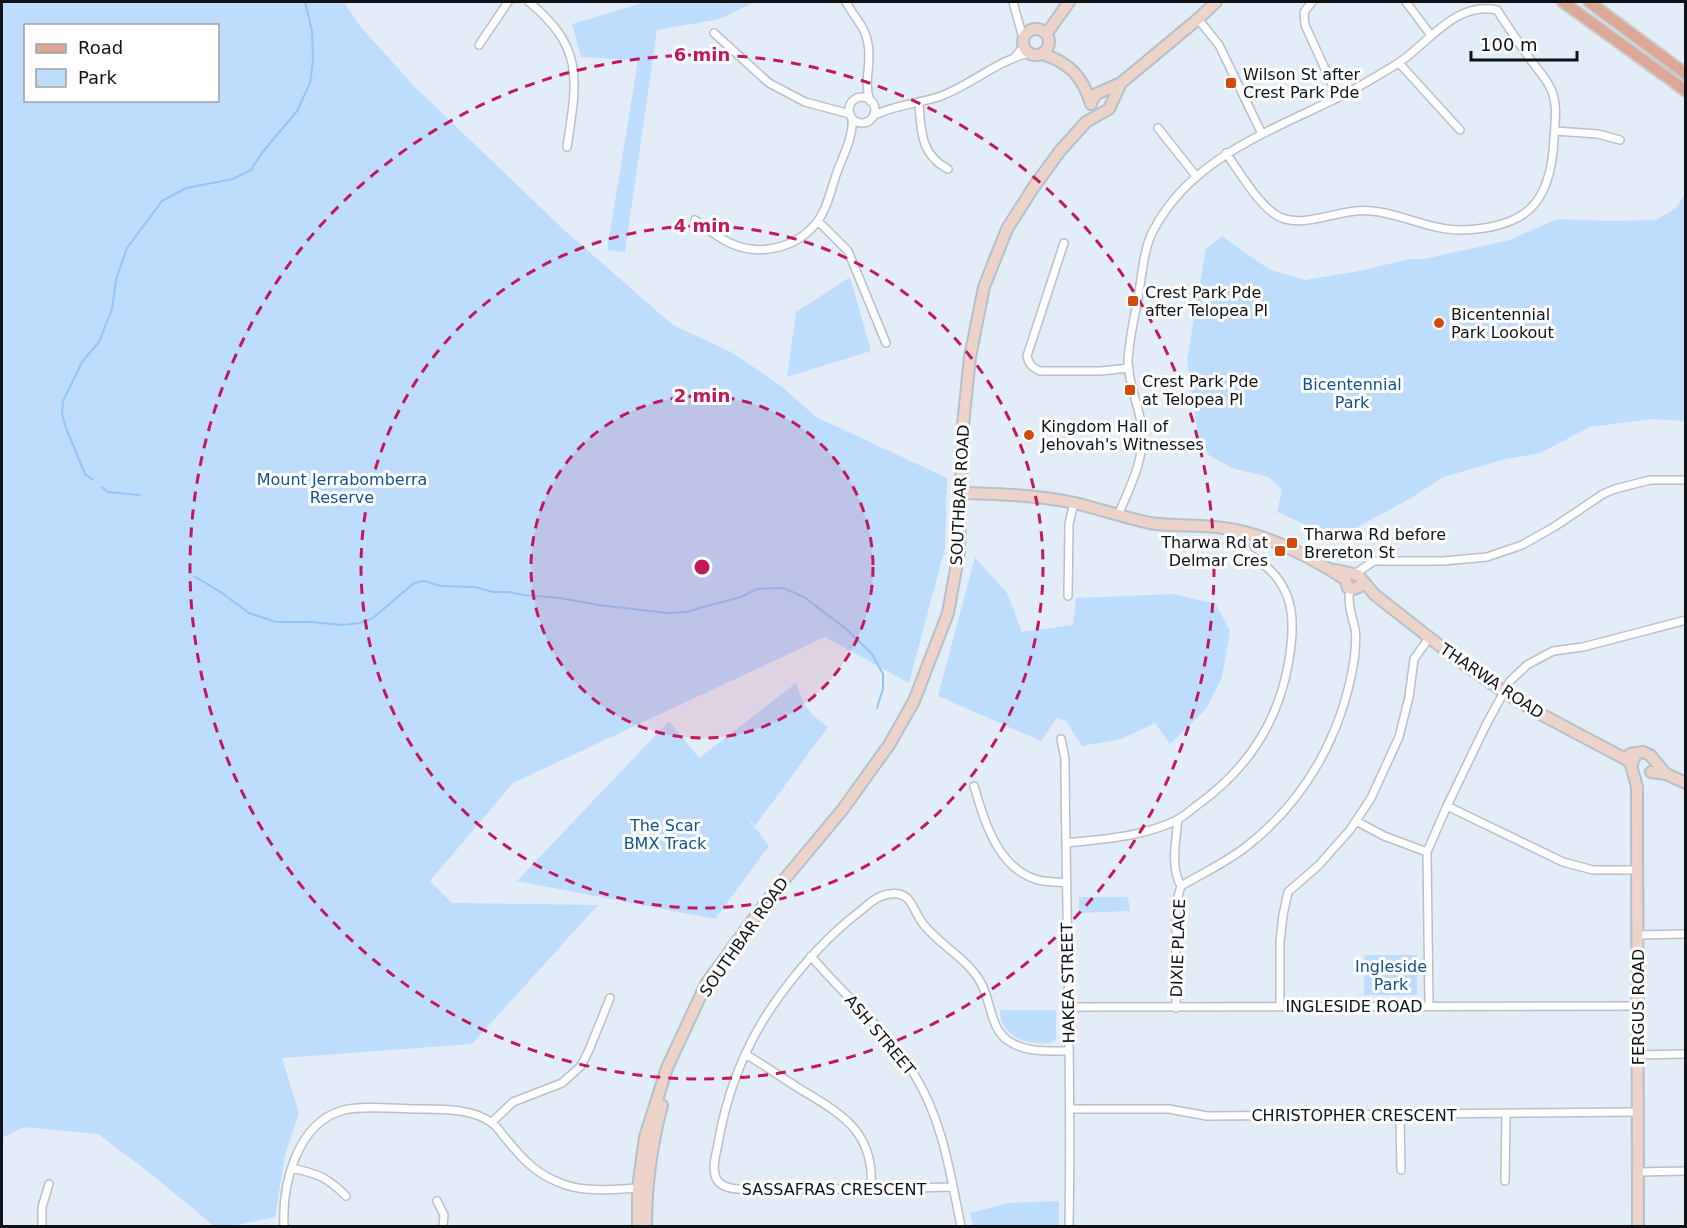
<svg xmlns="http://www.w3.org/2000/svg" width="1687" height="1228" font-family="'DejaVu Sans',sans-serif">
  <rect width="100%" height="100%" fill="#e3edf8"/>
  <path fill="#bedcfc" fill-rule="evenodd" d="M2,2h342l15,23 55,61 149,143 110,96 60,28 48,33 35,31 131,61 -2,70 -36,135 -84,-46 -312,146 -83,98 22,22 146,2 -126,139 -190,14 17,55 -14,42 -10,62 -43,9h-18l-64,-53 -52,-39 -75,-7 -21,11zM26,26h192v74h-192z
    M646,2h109l-36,17 -62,11 -32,222 -18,-2 31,-190 -57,-3 -9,-33z
    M1685,194v227l-32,-2 -63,8 -50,26 -34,6 -63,18 -30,20 -81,44 -16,-12 -39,-17 5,-22 -13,-13 -37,-9 -23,-13 -11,-19 -11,-76 19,-111 16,-13 48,34 35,10 54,-9 51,-12h14l86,-19 47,-21 51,2 48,-1 20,-12z
    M850,277l21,74 -84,26 9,-65z
    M975,557l32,36 15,39 51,-7 3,-27 98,-4 42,10 14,27 -8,46 -16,32 -36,35 -15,-21 -34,16 -39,7 -16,-25 -9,-3 -16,23 -103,-45z
    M796,683c8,23 12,30 32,44l-73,99 -13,-15 27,35 -54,73 -198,-38 152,-160 30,37z
    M1079,897h49l2,14 -51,2z
    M1364,955h53v40h-53z
    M1000,1010h56v30c-6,5 -12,3 -19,3 -19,-1 -37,-12 -37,-33z
    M1059,1201v25h-86l-3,-13 39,-10z"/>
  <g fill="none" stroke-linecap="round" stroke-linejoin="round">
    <path stroke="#94c3f5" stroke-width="2" d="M93,480l-8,-6 -19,-46 -4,-14 1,-13 19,-39 17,-20 13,-33 4,-29 11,-32 35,-47 24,-13 47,-9 18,-9 10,-16 36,-43 13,-28 3,-23 -1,-29 -7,-29
      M102,487l6,5 31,3
      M194,576l28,17 27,20 27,9h36l30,3 18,-2 13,-5 41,-35 10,-2 17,5 34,1 18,5h15l16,3 35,3 40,7 68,8 20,-1 16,-5 38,-10 16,-8 26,-1 21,9 41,31 27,26 11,20v15l-6,19"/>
    <g stroke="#b6bfca" stroke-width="10">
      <path id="street" d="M529,2c56,46 48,79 38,145
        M846,2c7,14 20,25 22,42 4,19 -5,38 2,57
        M1013,2l10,36
        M1312,2l-8,10 1,13 33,72
        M1406,2l24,32
        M1198,19l21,26 43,89
        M714,33l55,50 36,19 45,12
        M479,45l29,-43
        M1015,57l9,-11
        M1399,63l61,67
        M849 110a13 13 0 1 1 26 0a13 13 0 1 1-26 0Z
        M919,104c2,28 2,51 29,65
        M873,116c20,-11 46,-12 68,-20 31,-12 56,-35 88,-43
        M1158,128l38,48
        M1555,131l43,3 22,6
        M695,220c11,8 22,17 35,23 30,14 67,5 87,-21 10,-13 14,-32 19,-47 6,-17 18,-39 16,-57
        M818,221l30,30 38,92
        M1064,243l-37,113c2,9 5,11 13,15h61l28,-3
        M1118,515c12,-28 27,-56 24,-87 -3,-22 -14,-45 -14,-67 1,-21 6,-42 10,-63 4,-21 5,-48 15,-67 37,-72 115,-99 184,-133 19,-9 37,-20 55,-31 33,-18 61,-67 105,-57 11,17 22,33 33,49 7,10 16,19 21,30 7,16 4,33 3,50 -3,64 -27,89 -93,91 -32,0 -58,-16 -89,-19 -29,-4 -64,17 -90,7 -21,-8 -43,-47 -56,-65
        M1356,573l18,-12h69l44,-4 35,-12 32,-18 49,-33 12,-5 35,-9h36
        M1068,596l1,-72 5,-21
        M1061,739l4,20c1,156 7,312 4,467
        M974,786c11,37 25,87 69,95 8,1 16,1 24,2
        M1447,806l116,56 30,8h44
        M1356,821l28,15 43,16
        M1066,843c37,-4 77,-6 111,-23 7,-4 13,-9 19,-14 51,-36 83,-85 93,-146 3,-18 5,-37 1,-55 -4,-16 -14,-31 -27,-41 -4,-4 -11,-7 -15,-11 -5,-6 -6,-15 -6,-22
        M1181,886c22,-13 46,-24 66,-40 59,-46 95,-112 107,-185 1,-10 3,-22 1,-32 -3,-14 -8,-25 -5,-40
        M1638,935l48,-1
        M811,956c32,39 77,75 103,118 29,47 36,99 47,152
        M1280,1006v-64l3,-27 5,-23 31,-27 14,-16 17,-19 21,-32 28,-61 10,-40 5,-38 15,-21
        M1429,1006l-2,-154 20,-46 40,-83 23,-42 17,-16 26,-14 30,-4 103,-27
        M1069,1007l569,-1
        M1176,1008v-104l5,-18c-11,-19 -5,-45 -3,-67
        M745,1054c19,11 36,23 55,35 43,26 75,43 71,100
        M1638,1055l48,-1
        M1070,1109h99l38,7 431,-4
        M1400,1116l1,54
        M492,1122l21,-20 49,-19 19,-17 8,-16 21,-52
        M292,1168c26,6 35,9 54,28
        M1639,1172l47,-1
        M1505,1181l1,-67
        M953,1187l-82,2h-134c-8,-1 -15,-2 -20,-9 -6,-11 -1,-25 1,-36 9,-53 30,-106 63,-150 22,-30 48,-59 78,-82 9,-7 18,-17 31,-18 6,-1 12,0 17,4 7,7 10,19 17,27 17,21 44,34 57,58 10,18 9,44 26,57 18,13 41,11 62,11
        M437,1201l7,14 -1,11
        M42,1226v-19l7,-23
        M284,1226c-2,-42 13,-104 60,-116 19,-5 53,-1 73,-1 23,0 56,-1 75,14 6,4 10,12 15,17 17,21 31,35 56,44 24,9 52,5 77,4"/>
    </g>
    <g stroke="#b6bfca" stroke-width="14">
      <path id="secondary" d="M1023 42a13 13 0 1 1 26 0a13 13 0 1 1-26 0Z
        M1047,33l22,-31
        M1042,54c27,8 41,23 49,50
        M1091,102l5,-8 25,-11 77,-64 18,-17
        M961,493c37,1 77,2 114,10 25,6 50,15 75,20 24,4 49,1 73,5 43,5 86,28 122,51
        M1335,570l23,5 17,20 83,65 46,32 27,17 100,53
        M1345,579l3,9 5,1 6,-2
        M1630,754l13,-2 7,3 16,19
        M1636,754l-5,11 6,22 1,439
        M1651,772l15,2 20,9
        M638,1226v-38l7,-51 22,-69 39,-84 63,-86 74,-89 46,-64 25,-44 34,-88 11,-61 4,-127 7,-68 14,-70 23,-58 26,-41 27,-37 26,-29 23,-13 12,-26
        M646,1226c0,-42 5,-79 16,-121"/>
    </g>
    <g stroke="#cacbcc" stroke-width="14">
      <path id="primary" d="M1563,2l123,89
        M1589,2l97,72"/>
    </g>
    <use href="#street" stroke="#fff" stroke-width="7"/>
    <use href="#secondary" stroke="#edd3c9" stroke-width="10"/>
    <use href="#primary" stroke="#dca794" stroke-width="10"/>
  </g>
  <circle cx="702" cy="567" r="171" fill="#c2185b" fill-opacity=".12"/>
  <g fill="none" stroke="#c2185b" stroke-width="3" stroke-dasharray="10 8">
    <circle cx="702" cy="567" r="171"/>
    <circle cx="702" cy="567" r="341"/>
    <circle cx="702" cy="567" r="512"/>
  </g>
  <g fill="#d14c0c" stroke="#fff" stroke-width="2">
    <rect x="1225" y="77" width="12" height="12" rx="3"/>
    <rect x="1127" y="295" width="12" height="12" rx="3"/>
    <circle cx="1439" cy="323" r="6"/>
    <rect x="1124" y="384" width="12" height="12" rx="3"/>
    <circle cx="1029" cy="435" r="6"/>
    <rect x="1286" y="537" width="12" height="12" rx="3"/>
    <rect x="1274" y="545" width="12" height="12" rx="3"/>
  </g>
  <g text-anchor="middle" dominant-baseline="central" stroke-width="6" stroke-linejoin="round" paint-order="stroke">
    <g font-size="16" fill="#0f1216" stroke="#fff" text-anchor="start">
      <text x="1243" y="74">Wilson St after<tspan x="1243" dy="18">Crest Park Pde</tspan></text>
      <text x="1145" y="292">Crest Park Pde<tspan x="1145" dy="18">after Telopea Pl</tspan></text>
      <text x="1451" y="314">Bicentennial<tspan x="1451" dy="18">Park Lookout</tspan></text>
      <text x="1142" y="381">Crest Park Pde<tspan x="1142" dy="18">at Telopea Pl</tspan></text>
      <text x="1041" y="426">Kingdom Hall of<tspan x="1041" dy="18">Jehovah's Witnesses</tspan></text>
      <text x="1304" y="534">Tharwa Rd before<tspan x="1304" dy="18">Brereton St</tspan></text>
      <text x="1268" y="542" text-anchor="end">Tharwa Rd at<tspan x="1268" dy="18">Delmar Cres</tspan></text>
    </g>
    <g font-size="16" fill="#10538f" stroke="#fff">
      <text x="1352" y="384">Bicentennial<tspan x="1352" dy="18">Park</tspan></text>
      <text x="342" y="479">Mount Jerrabomberra<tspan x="342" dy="18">Reserve</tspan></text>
      <text x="665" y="825">The Scar<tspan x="665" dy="18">BMX Track</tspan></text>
      <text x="1391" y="966">Ingleside<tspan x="1391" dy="18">Park</tspan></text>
    </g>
    <g font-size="16" fill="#0f1216" stroke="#fff">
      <text transform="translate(960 495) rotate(-87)">SOUTHBAR ROAD</text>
      <text transform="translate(1492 681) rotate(34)">THARWA ROAD</text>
      <text transform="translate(744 937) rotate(-55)">SOUTHBAR ROAD</text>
      <text transform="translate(1178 948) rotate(-88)">DIXIE PLACE</text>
      <text transform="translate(1068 983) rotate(-91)">HAKEA STREET</text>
      <text x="1354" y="1006">INGLESIDE ROAD</text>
      <text transform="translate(1638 1007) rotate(-90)">FERGUS ROAD</text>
      <text transform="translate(880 1035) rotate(50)">ASH STREET</text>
      <text x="1354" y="1115">CHRISTOPHER CRESCENT</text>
      <text x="834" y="1189">SASSAFRAS CRESCENT</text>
    </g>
  </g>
  <circle cx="702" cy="567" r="9" fill="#c2185b" stroke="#fff" stroke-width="3"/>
  <g font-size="18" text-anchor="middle" font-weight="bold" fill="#c2185b" stroke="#fff" stroke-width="6" stroke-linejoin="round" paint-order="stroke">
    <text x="702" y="61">6 min</text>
    <text x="702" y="232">4 min</text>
    <text x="702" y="402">2 min</text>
  </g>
  <rect width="1687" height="1228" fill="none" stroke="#0f1216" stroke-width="6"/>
  <rect x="24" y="24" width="195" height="78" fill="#ffffff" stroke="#9fa0a2" stroke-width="1.5"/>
  <rect x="36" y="44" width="30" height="9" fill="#dca794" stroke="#9fa0a2" stroke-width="1.5"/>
  <text x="78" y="54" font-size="18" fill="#0f1216">Road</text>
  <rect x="36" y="69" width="30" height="18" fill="#bedcfc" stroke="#9fa0a2" stroke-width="1.5"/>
  <text x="78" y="84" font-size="18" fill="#0f1216">Park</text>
  <path d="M1471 51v9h106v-9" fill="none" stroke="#0f1216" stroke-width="3"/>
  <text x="1480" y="51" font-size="18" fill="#0f1216" stroke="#ffffff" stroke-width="4.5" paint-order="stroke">100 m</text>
</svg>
